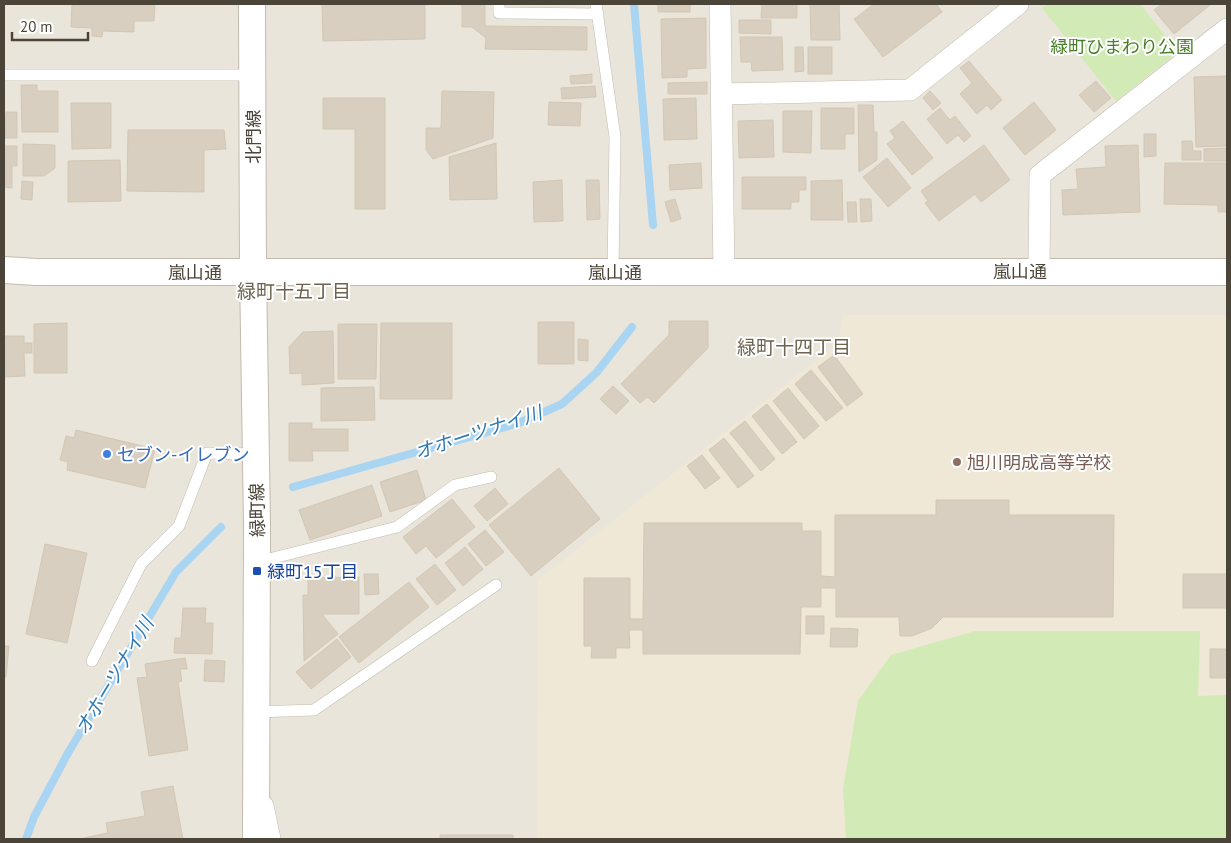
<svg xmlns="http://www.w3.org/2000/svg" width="1231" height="843" font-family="'PT Sans','Noto Sans JP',sans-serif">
  <rect width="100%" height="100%" fill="#f6f3ec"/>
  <path fill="#eae5da" d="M4,4h1223v835h-1223z"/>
  <path fill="#efe8d6" d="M843,315h384v524h-690l1,-259 299,-236z"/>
  <path fill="#d2eab5" d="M1048,4h92l38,48 -62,49 -74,-93z
    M975,631h225l-2,65 29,-1v144h-381l-3,-50 15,-88 33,-46z"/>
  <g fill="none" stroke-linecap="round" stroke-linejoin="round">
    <path stroke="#a9d4f2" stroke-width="8" d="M634,4l19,221
      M293,487l226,-64 43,-19 35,-32 35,-45
      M26,839l8,-22 34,-64 108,-181 45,-45"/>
  </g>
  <path fill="#d8cfc1" stroke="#d3c7b4" d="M72,4h83l-1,17h-20v11l-31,-1 -1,6 -10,-1v-8l-21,-1z
    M322,4h103v35l-102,2z
    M462,4h23v22l102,1v23l-102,-1 1,-11 -14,-11h-10z
    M658,4h32v8h-32z
    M762,4h35v14h-36z
    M810,4h29l1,36h-29z
    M874,4h62l6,8 -59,45 -29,-38z
    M1162,4h47l1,1 -36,29 -20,-24z
    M706,18v50l-19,1v8l-25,1 -1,-59z
    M739,20h32v14l-32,-1z
    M740,37h42l1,33 -31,1 -1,-9h-10z
    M795,47h8l1,24 -9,1z
    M808,47h24v27h-24z
    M969,61l33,39 -11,10 -4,-5 -10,9 -17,-20 12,-11 -12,-15z
    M592,74v9l-21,1 -1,-8z
    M1227,76v70l-31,1 -2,-70z
    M1096,81l15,17 -17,14 -15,-17z
    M707,82v12h-39v-11z
    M21,85h16v6h21v41h-36z
    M595,86l1,11 -34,2 -1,-11z
    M442,91l52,1 -1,46 -60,21 -7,-9v-22h15z
    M930,91l11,12 -8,7 -10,-12z
    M323,98h62v111h-30v-80h-32z
    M696,98l1,41 -33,1 -1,-41z
    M549,102l32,1 -1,23 -32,-1z
    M1034,102l22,28 -31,25 -22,-27z
    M71,103h40v45l-39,1z
    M858,105h15l1,27h3v28l-18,12z
    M821,108h33v26h-9v15h-24z
    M940,108l10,12 5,-4 16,20 -7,6 -6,-7 -11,9 -20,-25z
    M783,111h29l-1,42 -28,-1z
    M6,112h11v26h-12z
    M773,120l1,37 -35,1 -1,-37z
    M903,121l30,37 -21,17 -25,-31 8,-6 -5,-7z
    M128,130h96l2,19 -22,1v42l-77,-1z
    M1144,134h12v22l-12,1z
    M1182,141h10l1,10h8v9h-19z
    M496,143l1,56 -47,1 -1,-43z
    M23,144l32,1v23l-11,8h-21z
    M984,145l26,35 -29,22 -6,-8 -36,27 -14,-18 3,-2 -7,-10z
    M1138,145l2,67 -77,3 -1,-25 16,-1 -2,-20 30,-2 -1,-21z
    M4,146h13v20h-5v22l-8,-1z
    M1227,148v13h-23v-12z
    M887,158l24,30 -23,19 -25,-30z
    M120,160l1,41 -53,1v-41z
    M701,163l1,25 -32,2 -1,-25z
    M1165,163h62v49h-9v-7l-54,-1z
    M742,177h64v13h-7v12h-8v7h-49z
    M562,180l1,41 -29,1 -1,-40z
    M586,180h13l1,39 -13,1z
    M842,180l1,40h-32v-39z
    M22,181l11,1 -1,18 -11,-1z
    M675,199l6,20 -10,3 -6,-20z
    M860,199h11l1,22 -11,1z
    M847,202h9l1,20h-9z
    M669,321h39v27l-54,55 -7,-6 -7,6 -19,-19 48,-49z
    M538,322h36v42h-36z
    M67,323v50h-33v-49z
    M381,323h71v76h-72z
    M338,324h39l-1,55h-38z
    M333,331l1,52 -32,2v-12l-12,1 -1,-27 14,-15z
    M4,336h20v7h8v10h-8l1,23 -21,1z
    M578,339l10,1v21l-10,-1z
    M834,355l29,39 -16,12 -29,-39z
    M811,370l32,38 -17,13 -31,-37z
    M613,386l16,15 -13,13 -16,-15z
    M374,387l1,33 -54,1v-33z
    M788,388l31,38 -15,13 -31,-38z
    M767,404l30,38 -15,12 -30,-38z
    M745,421l30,38 -14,12 -31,-38z
    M289,423h23v6h36v22h-36l1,10h-24z
    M76,430l79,19 -10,39 -78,-18 1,-8 -8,-2 6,-24 8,2z
    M724,438l30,38 -16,12 -29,-38z
    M702,455l18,23 -15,11 -18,-23z
    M559,468l41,51 -69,57 -42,-51z
    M417,470l9,30 -36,12 -10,-30z
    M372,485l10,31 -72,24 -11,-30z
    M495,488l13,16 -21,17 -13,-15z
    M452,499l23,28 -39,31 -10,-12 -10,8 -13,-17z
    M936,500h73v15h105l-1,102h-170l-11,11 -20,8h-12l-1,-19h-63v-29h-15v19h-20l-1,47h-157v-24h-14l1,18h-14v10h-25l1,-12h-8v-68h46v41h13l1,-96h158v8h19v45l14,1v-62h101z
    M485,530l19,22 -18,14 -18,-22z
    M45,544l42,9 -20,90 -41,-9z
    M465,547l18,22 -20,17 -18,-23z
    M435,564l21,26 -19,15 -21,-26z
    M364,574h14l1,20 -14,1z
    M1183,574h44v34h-44z
    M359,577v37h-37l16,20 -34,27 -1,-66h5v-17z
    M409,582l20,25 -70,56 -20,-26z
    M183,608h23l-1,15h8l-1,31 -38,-1 1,-15h6z
    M806,616h18v18h-18z
    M831,628l27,1 -1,18h-27z
    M337,639l14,18 -40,32 -15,-17z
    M4,646h5l-3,31h-2z
    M1210,649h17v29h-17z
    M185,658l2,11h-7l2,12 -4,1 10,68 -39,6 -12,-78 10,-1 -2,-13z
    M205,660l20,1 -1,21 -20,-1z
    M173,786l10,53h-99v-1l24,-5 -2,-10 39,-7 -4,-24z
    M440,835h73v4h-73z"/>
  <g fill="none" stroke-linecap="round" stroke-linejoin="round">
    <g stroke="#c2bbae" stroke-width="12">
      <path id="service" d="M499,4v9l99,1
        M596,4l19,133 -2,136
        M4,75h248
        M257,562l140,-35 58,-42 36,-8
        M92,661l49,-97 38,-38 28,-73 49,1
        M256,712l58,-2 182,-125"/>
    </g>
    <g stroke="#c2bbae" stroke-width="22">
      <path id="minor" d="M720,4l4,267
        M721,94l189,-4 108,-86
        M1039,272l1,-97 187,-146
        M263,806l7,33"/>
    </g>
    <g stroke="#c2bbae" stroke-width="28">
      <path id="tertiary" d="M252,4l1,267 4,253 -1,315
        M4,270l32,2h1191"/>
    </g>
    <use href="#service" stroke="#fff" stroke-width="11"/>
    <use href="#minor" stroke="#fff" stroke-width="21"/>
    <use href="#tertiary" stroke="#fff" stroke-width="26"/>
  </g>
  <circle fill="#3f7fe0" stroke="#fff" stroke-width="2" cx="107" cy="454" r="5"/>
  <circle fill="#8d6e63" stroke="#fff" stroke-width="2" cx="957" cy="462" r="5"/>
  <rect fill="#1a4fb4" stroke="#fff" stroke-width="2" x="252" y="566" width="10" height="10" rx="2.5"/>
  <g text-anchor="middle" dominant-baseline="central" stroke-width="4" stroke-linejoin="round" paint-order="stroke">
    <g font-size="18" fill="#4a7f2a" stroke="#fff">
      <text x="1122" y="46">緑町ひまわり公園</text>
    </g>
    <g font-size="18" fill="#4b4439" stroke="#fff">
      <text transform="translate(253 137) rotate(-90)">北門線</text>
      <text x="1020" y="271">嵐山通</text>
      <text x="195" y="272">嵐山通</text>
      <text x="615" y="272">嵐山通</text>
      <text transform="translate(257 510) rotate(-91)">緑町線</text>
    </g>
    <g font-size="18" fill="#366cbe" stroke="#fff" text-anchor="start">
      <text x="117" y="454">セブン-イレブン</text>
    </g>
    <g font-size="18" fill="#785e54" stroke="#fff" text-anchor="start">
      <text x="967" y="462">旭川明成高等学校</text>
    </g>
    <g font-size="18" fill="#164399" stroke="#fff" text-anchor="start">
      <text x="267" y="571">緑町15丁目</text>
    </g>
    <g font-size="19" fill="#6e6250" stroke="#fff">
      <text x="294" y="291">緑町十五丁目</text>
      <text x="794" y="347">緑町十四丁目</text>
    </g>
    <g font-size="19" font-style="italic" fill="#2e7ab2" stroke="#fff">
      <text transform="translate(478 432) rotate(-18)">オホーツナイ川</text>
      <text transform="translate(114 676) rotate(-59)">オホーツナイ川</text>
    </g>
  </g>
  <rect width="1231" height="843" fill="none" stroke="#4b4439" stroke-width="10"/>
  <path d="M12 32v8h76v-8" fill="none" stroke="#4b4439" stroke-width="2.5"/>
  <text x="20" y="32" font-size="15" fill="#4b4439" stroke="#ffffff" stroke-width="4" paint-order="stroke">20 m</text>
</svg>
